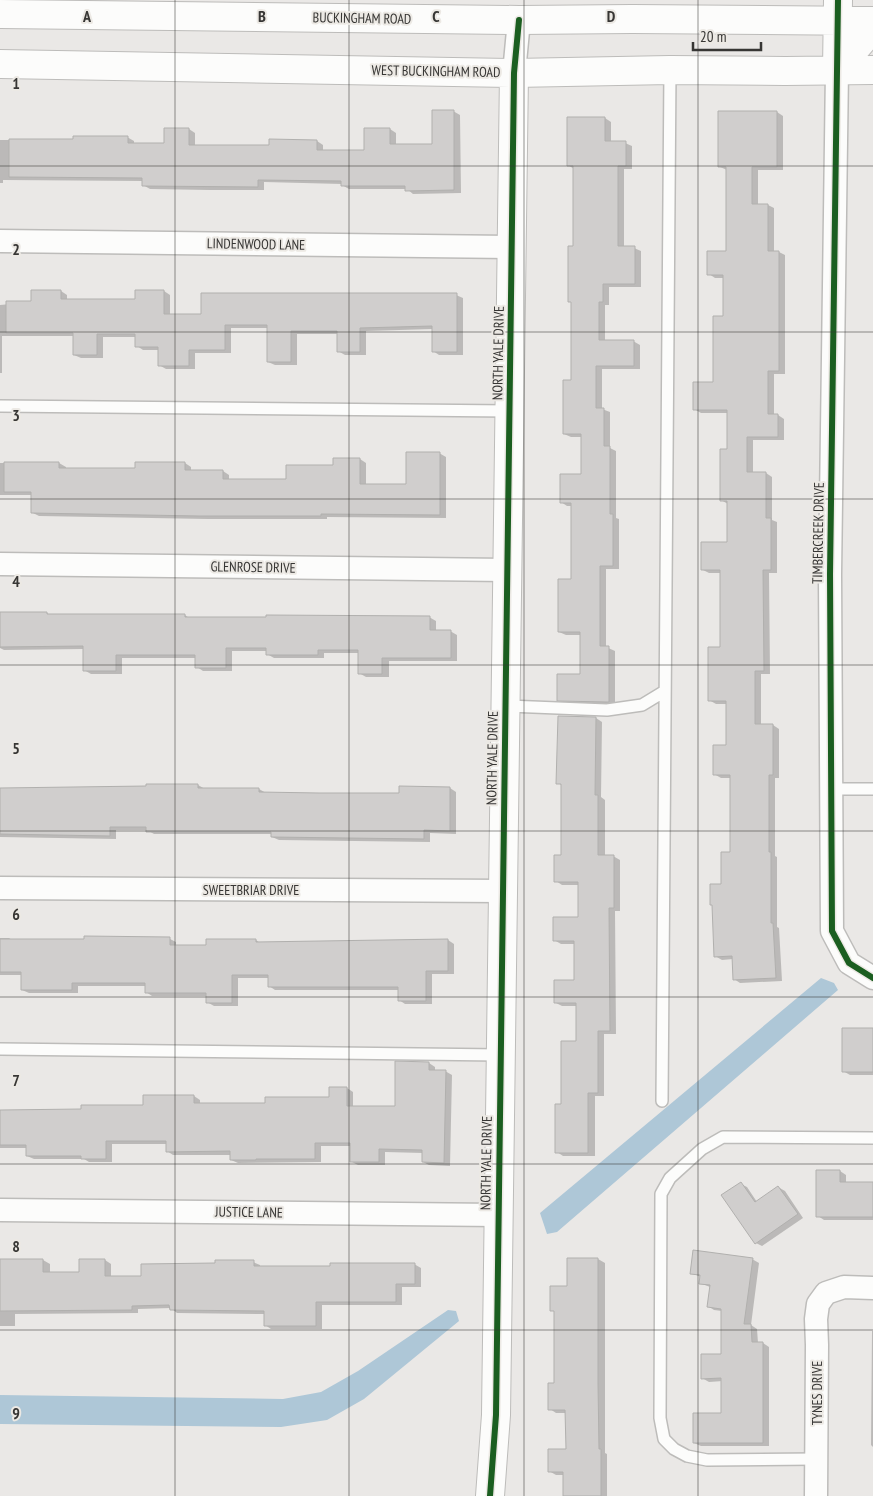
<svg xmlns="http://www.w3.org/2000/svg" width="873" height="1496" font-family="'PT Sans Narrow',sans-serif">
  <rect width="100%" height="100%" fill="#eae8e6"/>
  <path fill="#aec7d7" d="M821,978l13,5 4,7 -281,242 -10,2 -7,-21z
    M448,1310l8,1 3,10 -95,78 -37,21 -46,7 -281,-3v-29l283,4 38,-7 37,-21z"/>
  <path fill="#0003" d="M453,111l7,4 1,78 -48,1 -6,-5h-58l-7,-4v-1l-78,-2v8h-55l-59,-1 -7,-4v-4l-140,-1v3h-3v-43h74l53,-3 7,4v3h31v-15h24l6,4v13h75l47,-5 6,4v6h42l25,-22 6,4v12h37z
    M777,112l6,4v54h-25v35h10l6,3v44h5l6,3v119h-11v41h4l6,4v21h-31v33h13l6,4v43l5,2v51h-8l1,101h-9v51h12l6,4v49h-4v78l2,1v70l2,1 3,53 -42,2 -6,-4 -1,-20 -11,1 -7,-4 7,-70 9,-33v-75h-10l-7,-4 13,-28v-42h-11l-7,-4 12,-51v-76h-12l-6,-3 26,-27 -1,-39 -7,-4 7,-50 1,-37h-28l-7,-4 20,-26 11,-66v-39h-10l-6,-4 18,-22v-82l-7,-3z
    M605,118l6,4v21h14l7,3v23h-8v79h10l7,3v36h-32v18h-4v36h28l7,4v24h-38v40l8,3v36l6,3v67l3,1v50h-13v78l9,4v54l-50,-1 -7,-4 23,-25v-40h-15l-7,-3 13,-52v-74h-5l-6,-4 21,-27v-38h-11l-7,-3 9,-53 1,-212 -6,-4z
    M61,291l6,4v6h70l27,-10 6,4v21h32l254,-21 7,3v57h-24l-6,-4v-22l-67,2v24h-21l-7,-4v-17h-41v31h-22l-7,-3v-34h-37v25h-36v16h-29l-7,-4v-15h-16l-6,-4v-9h-34v21h-22l-7,-3v-19h-72v37h-2v-68l32,-3z
    M439,453l7,4v61l-119,-1v2h-120l-168,-3 -6,-3v-18h-33v-32h59l7,4v2h71l48,-6 6,4v4h32l6,4v5h58l73,-21 6,4v22h41z
    M0,613h47l3,2h135l4,3 240,-1 7,4v10h14l7,4v26h-68v16h-23l-7,-4v-20h-35v5h-50l-7,-4v-3h-35v20h-29l-6,-4v-9h-75v16h-31l-7,-4v-21l-80,1 -4,-2z
    M596,718l6,4 -1,75 4,3v56h8l7,4v51h-5l1,123h-12v62h-9v60h-32l-6,-4 6,-46 15,-63v-37h-16l-6,-3 19,-22v-37h-14l-7,-4 25,-21v-34h-17l-6,-4 7,-25v-70l-5,-3z
    M198,785l7,4h54l7,4 134,1v-7l50,1 6,4v42l-26,-1v9l-151,-2 -7,-3v-3h-118l-7,-4h-31v9l-116,-2v-48z
    M0,938h9l3,2 158,-1 6,3v4h31l49,-6 4,3 188,-3 6,4v30h-22v30h-27l-6,-4v-10h-124l-6,-4v-8h-31v28h-24l-7,-4v-6h-55l-6,-4v-6h-68v7h-49l-7,-3v-15h-22z
    M873,1029v46h-23l-7,-4z
    M429,1063l6,4v4h10l7,4 -2,91 -21,-1 -6,-3v-9l-38,-1v13h-27l-6,-3v-16h-31v16l-83,1 -7,-3v-5h-58l-6,-4v-7h-55v18h-23l-5,-3h-50l-7,-3v-8h-27v-37h82l62,-5v-10h50l6,4v4h66l65,-6 16,-10 6,4v15h43z
    M840,1171l6,4v8h27v37h-49l-6,-4z
    M741,1184l6,3 10,15 21,-15 7,4 18,27 -41,28 -6,-3z
    M568,1259h30l7,4v190l2,1v42h-43v-21h-8l-7,-4 18,-21 -1,-37h-10l-6,-4 5,-25v-72l-3,-2 16,-23z
    M752,1259l7,4 -8,62 6,4 1,14h5l6,4v99h-68l-7,-3 29,-29v-33l-14,1 -7,-4 20,-23v-44l-8,-1 -6,-4 2,-19 -10,-4 1,-6 -10,-4z
    M0,1260h43l7,4v9h30l25,-13 6,4v14h32l74,-14 36,-2 7,3v2h72l82,-3 7,4v19h-19v18h-80v24h-51l-6,-4v-11l-88,-1 -6,-5 -33,1v4l-123,1v12h-15z
    M872,1331h1v116l-2,-2z"/>
  <path fill="#d0cecd" stroke="#b1b0ae" d="M432,110h22v80l-49,1v-5h-64v-5l-83,-1v7l-116,-1v-8l-133,-1v-38h64v-3h55v7h36v-15h25v17h80v-6l48,1v10h47v-22h26v16h42z
    M718,111h59v56h-25v37h16v47h11v120h-11v43h10v23h-31v35h19v46h5v52h-8l1,101h-9v53h18v51h-4v77h2v71h2l3,55 -43,2 -1,-24 -18,1 -2,-52h-2v-21h11v-32h9v-77h-17v-30h13v-44h-18v-54h12v-77h-19v-28h26v-41h-7v-52h7v-39h-34v-28h20v-66h10v-41h-16v-24h19v-84h-8z
    M567,117h38v24h21v25h-8v80h17v38h-32v18h-4v38h35v26h-38v42h8v38h6v68h3v52h-13v80h9v56h-2l-50,-1v-27h23v-42h-22v-53h13v-76h-11v-29h21v-40h-18v-54h8v-78h-3v-56h5v-80h-6z
    M31,290h30v9h74v-9h29v24h37v-21h256v59h-25v-26l-72,2v24h-23v-21h-46v31h-24v-37h-42v25h-36v16h-31v-19h-23v-13h-38v21h-24v-22h-67v-32h25z
    M406,452h34v63l-119,-1v2h-122l-168,-3v-21h-27v-30h55v6h76v-6h50v8h38v9h63v-14h47v-7h27v26h46z
    M0,612h47v2h138v3h81v-2l164,1v14h21v28h-69v16h-24v-24h-40v5h-52v-7h-40v20h-31v-13h-79v16h-33v-25l-83,1z
    M558,716l38,1 -1,78h3v60h16v53h-5l1,123h-12v62h-10v60h-33v-49h6v-63h15v-38h-22v-23h20v-39h-21v-24h25v-35h-24v-27h7v-71h-5z
    M146,784h52v4h61v4l60,1h80v-7l51,1v44l-26,-1v9l-153,-2v-5h-125v-5h-36v9l-110,-2v-46l146,-2z
    M84,936l86,1v8h36v-6h50v3l192,-3v32h-22v30h-28v-14h-130v-12h-36v28h-26v-10h-61v-10h-73v7h-51v-18h-21v-33h84z
    M842,1028h31v44h-31z
    M395,1061l34,1v8h17l-2,93 -22,-1v-12l-43,-1v13h-29v-19h-35v16h-59v1h-26v-9l-64,1v-11h-60v18h-25v-3h-55v-11h-26v-35l81,-1v-4h62v-10h51v8h71v-6h64v-10h18v19h48z
    M816,1170h24v12h33v35h-57z
    M741,1182l14,20 23,-16 20,28 -43,30 -34,-49z
    M693,1250l60,8 -9,66h7l1,18h11v101h-70v-30h28v-35l-20,1v-25h20v-45l-14,-2 3,-22 -11,-1 1,-9 -10,-1z
    M567,1258h31v125l1,66h2v47h-38v-24h-15v-23h18l-1,-39h-17v-27h6v-72h-4v-25h17z
    M0,1259h43v13h36v-13h26v17h36v-12l74,-1v-3h39v6h76v-3h85v21h-19v18h-80v24h-52v-15l-94,-1 -1,-5 -37,1v4l-132,1z"/>
  <g fill="none" stroke-linecap="round" stroke-linejoin="round">
    <g stroke="#bdbcba" stroke-width="14">
      <path id="lane" d="M0,406l509,5
        M505,706l102,4 35,-5 23,-14
        M831,789h42
        M0,1049l500,6
        M662,1101l8,-1031
        M816,1459l-109,1 -20,-4 -13,-7 -10,-10 -4,-21 1,-224 9,-16 32,-29 21,-12 150,1"/>
    </g>
    <g stroke="#bdbcba" stroke-width="25">
      <path id="street" d="M837,70l-7,504 2,357 17,32 24,15
        M514,73l5,-53
        M0,241l512,6
        M0,564l507,6
        M0,888l503,3
        M0,1210l498,5
        M816,1496l1,-151 -1,-26 2,-15 8,-11 18,-6 29,1"/>
    </g>
    <g stroke="#bdbcba" stroke-width="30">
      <path id="secondary" d="M0,14l519,6 113,-1 241,2
        M0,64l514,9 156,-3 115,1 88,-1
        M837,70l1,-70
        M837,70l36,-42
        M490,1496l6,-81 18,-1342"/>
    </g>
    <use href="#lane" stroke="#fcfcfb" stroke-width="11"/>
    <use href="#street" stroke="#fcfcfb" stroke-width="22"/>
    <use href="#secondary" stroke="#fcfcfb" stroke-width="28"/>
    <g stroke="#ece9e4" stroke-width="9">
      <path id="cycleway" d="M838,0l-8,574 2,357 17,32 24,15
        M490,1496l6,-81 18,-1342 5,-53"/>
    </g>
    <use href="#cycleway" stroke="#1b5e20" stroke-width="6"/>
  </g>
  <path fill="none" stroke="#373634" stroke-width="1" stroke-opacity="0.55" d="M175,0v1496M349,0v1496M524,0v1496M698,0v1496M0,166h873M0,332h873M0,499h873M0,665h873M0,831h873M0,997h873M0,1164h873M0,1330h873"/>
  <g text-anchor="middle" dominant-baseline="central" stroke-width="4" stroke-linejoin="round" paint-order="stroke">
    <g font-size="14" fill="#373634" stroke="#ece9e4">
      <text transform="translate(362 18) rotate(1)">BUCKINGHAM ROAD</text>
      <text transform="translate(436 71) rotate(1)">WEST BUCKINGHAM ROAD</text>
      <text transform="translate(256 244) rotate(1)">LINDENWOOD LANE</text>
      <text transform="translate(498 353) rotate(-89)">NORTH YALE DRIVE</text>
      <text transform="translate(818 533) rotate(-89)">TIMBERCREEK DRIVE</text>
      <text transform="translate(253 567) rotate(1)">GLENROSE DRIVE</text>
      <text transform="translate(492 758) rotate(-89)">NORTH YALE DRIVE</text>
      <text x="251" y="890">SWEETBRIAR DRIVE</text>
      <text transform="translate(486 1163) rotate(-89)">NORTH YALE DRIVE</text>
      <text transform="translate(249 1212) rotate(1)">JUSTICE LANE</text>
      <text transform="translate(817 1393) rotate(-90)">TYNES DRIVE</text>
    </g>
  </g>
  <g font-size="16" text-anchor="middle" font-weight="bold" fill="#373634" stroke="#ece9e4" stroke-width="4" stroke-linejoin="round" paint-order="stroke">
    <text x="87" y="22">A</text>
    <text x="262" y="22">B</text>
    <text x="436" y="22">C</text>
    <text x="611" y="22">D</text>
    <text x="16" y="89">1</text>
    <text x="16" y="255">2</text>
    <text x="16" y="421">3</text>
    <text x="16" y="587">4</text>
    <text x="16" y="754">5</text>
    <text x="16" y="920">6</text>
    <text x="16" y="1086">7</text>
    <text x="16" y="1252">8</text>
    <text x="16" y="1419">9</text>
  </g>
  <path d="M693 42v8h68v-8" fill="none" stroke="#373634" stroke-width="2.5"/>
  <text x="700" y="42" font-size="15" fill="#373634" stroke="#ece9e4" stroke-width="4" paint-order="stroke">20 m</text>
</svg>
